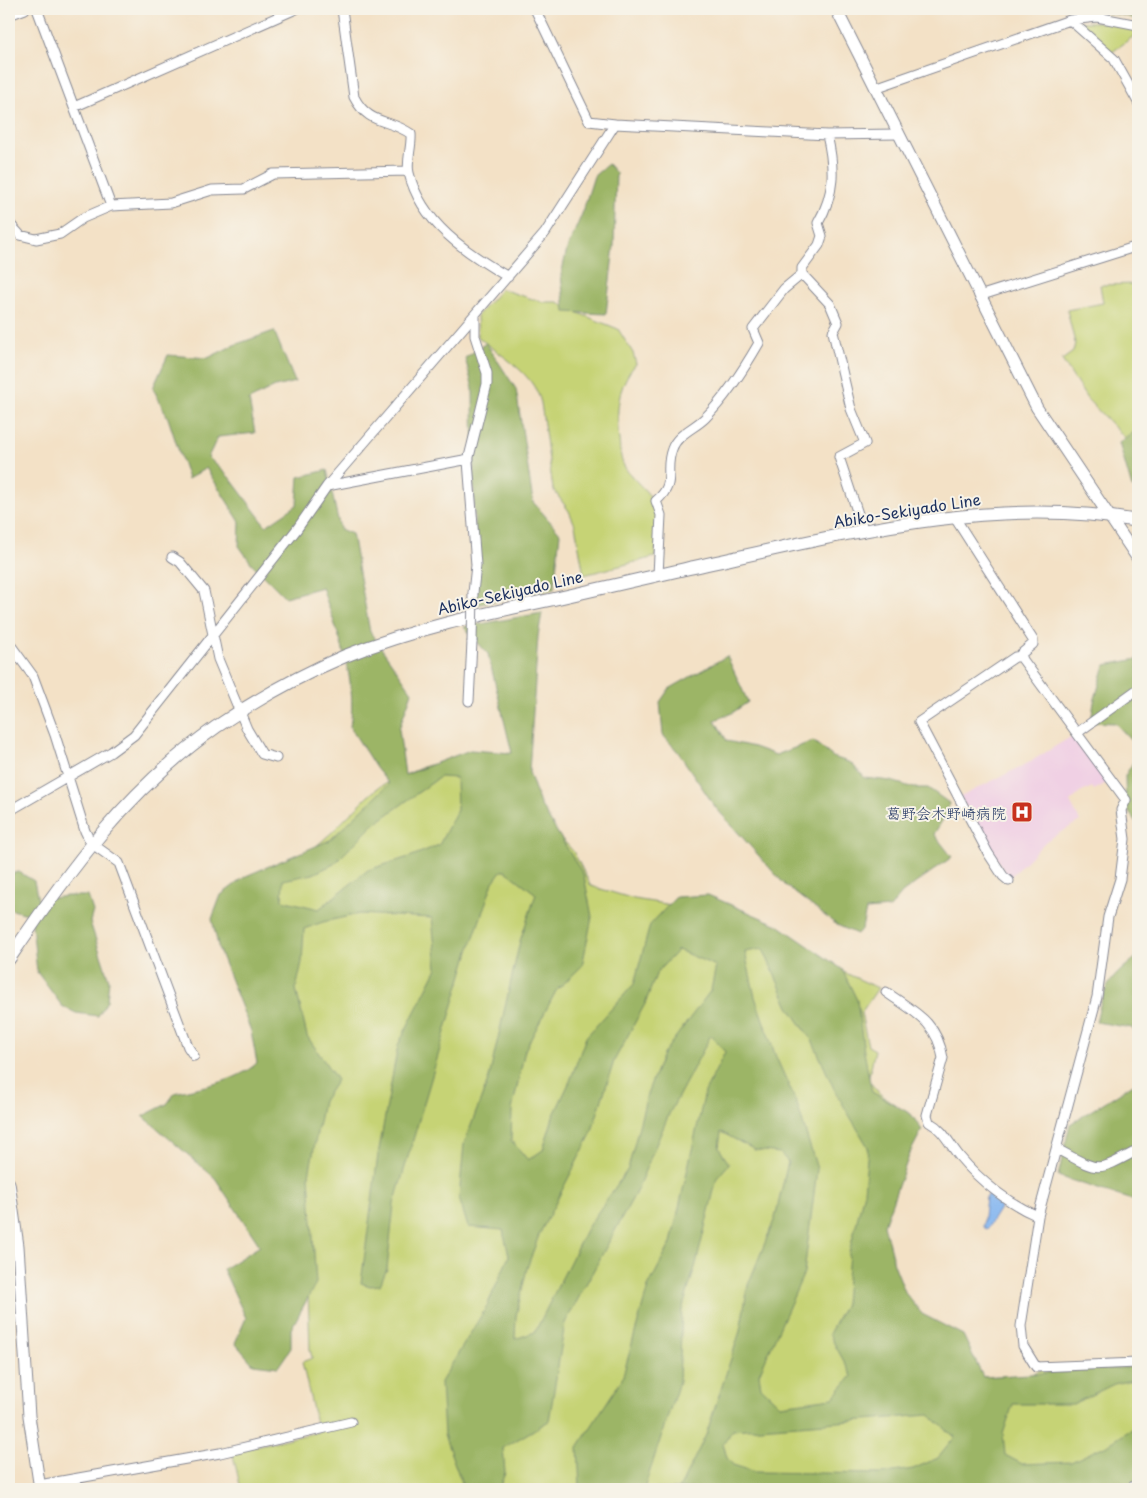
<svg xmlns="http://www.w3.org/2000/svg" width="1147" height="1498" font-family="'Playpen Sans','Klee One',sans-serif">
  <rect width="100%" height="100%" fill="#f7f3e8"/>
  <filter id="ink" filterUnits="userSpaceOnUse"><feTurbulence type="fractalNoise" baseFrequency=".02" numOctaves="2"/><feDisplacementMap in="SourceGraphic" scale="10" xChannelSelector="R" yChannelSelector="G"/><feConvolveMatrix kernelMatrix="1 2 1 2 8 2 1 2 1" color-interpolation-filters="sRGB"/></filter>
  <filter id="wash" filterUnits="userSpaceOnUse"><feTurbulence type="fractalNoise" baseFrequency=".0096" numOctaves="4" result="noise"/><feDisplacementMap in="SourceGraphic" scale="20" xChannelSelector="R" yChannelSelector="G"/><feGaussianBlur stdDeviation="1.12" result="paint"/><feColorMatrix in="noise" values="0 0 0 0 0 0 0 0 0 0 0 0 0 0 0 0 0 1.4 0 .05"/><feComposite in="paint" operator="in"/></filter>
  <g filter="url(#wash)">
    <rect width="100%" height="100%" fill="#f3e1c6"/>
    <path fill="#f0d0e4" d="M1074,735l34,47 -14,8 -2,-3 -12,6 -10,9 10,19 -34,20 -36,36 -3,-1 -47,-79 68,-34z"/>
    <path fill="#c6d374" stroke="#708169" d="M1074,22h32l30,7 2,4 -27,20z
      M1138,284v148l-13,6 -38,-39 -25,-39 11,-8 2,-9 -8,-33 36,-7 -3,-18z
      M501,289l41,13h16l18,10 42,17 15,24 3,11c-19,21 -20,48 -17,76 1,8 1,18 5,26 9,15 26,25 33,42 4,10 -1,38 -2,49l-71,18 -9,-50 -6,-14 -16,-22 -12,-86c-6,-29 -41,-48 -63,-66l-1,-21z
      M451,759l99,67 23,25 18,35 43,13 37,6 142,53 65,30 -17,25 7,33 7,4 -7,30 12,14 20,14 -30,88 58,183 101,-4 11,-5 98,-6v125h-897l-9,-38 86,-19 -16,-70 10,-4 -2,-9 -3,-88 -41,-371 64,-56 37,-37 12,-10 46,-21z"/>
    <path fill="#9cb566" stroke="#5c7262" fill-rule="evenodd" d="M1067,9h71v11c-21,-8 -48,-9 -70,-5z
      M608,164l8,9 -2,73 -8,68 -41,-2 -4,-37 6,-26 15,-35 12,-38z
      M274,331l21,51 -20,5 -26,13 6,33 -37,4 -10,20 22,21 36,48 31,-21 2,-28 28,-7 13,59 12,5 18,98 42,60 -13,37 6,46 65,-25 42,3 -24,-99 -24,-27 78,-14 -4,23 -9,136 11,32 44,72 8,41 -10,49 -26,25 -31,59 -13,60 -1,30 17,20 15,-10 10,-33 17,-36 16,-44 48,-53 16,-59 26,-28 32,-2 70,30 64,44 15,31 7,52 8,40 39,22 11,16 -12,23 -26,72 10,39 12,30 16,20 41,21 20,42 155,-10v12l-24,5 -41,20h-60l-10,30 2,21 17,9 49,-2 38,-18 29,-19v64h-459l27,-54 34,-104 8,-46 27,-67 13,-56 -8,-9 -25,-3 -34,-18 -2,16 10,16 -12,14 -21,86 -14,46 -3,72 -35,107h-64l-2,-42 44,-68 26,-92 23,-44 34,-151 20,-40 -14,-17 -42,79 -33,78 -71,131 -16,98 -46,27 2,25 -6,16h-35l-20,-54 -3,-53 46,-76 22,-50 -6,-26 -35,-3 -9,-29 5,-54 25,-66 31,-137 16,-47 -30,-23h-5l-8,11 -24,69 -75,253 -7,65 -7,16 -10,1 -9,-3 17,-128 20,-110 39,-77 -5,-50 -73,-4 -36,8 -19,7 -2,33 -6,27 11,47 30,44 -14,21 -14,74 7,108 -25,46v19l-13,19 -25,-3 -18,-21 11,-25 -23,-49 37,-23 -45,-68 -72,-62 24,-12 8,-11c27,-7 60,-10 82,-30l-6,-32 -32,-81 -7,-31 9,-24 25,-19 84,-36 59,-56 -13,-16 -26,-41c8,-49 -13,-94 -28,-140l-37,10 -33,-33 -13,-18 1,-24 -34,-54 -18,11 -20,-61 -15,-30 15,-33 40,3 26,-13zM440,777l16,1 1,32 -18,35 -27,11 -44,14 -49,39 -37,-9 1,-20 30,-6 21,-10 39,-39zM763,949l26,58 24,35 22,49 33,56 -4,45 -15,61 -4,51 -16,30 23,42 -19,22 -53,7 -19,-18 -2,-13 45,-101 13,-104 -20,-65 -21,-47 -21,-60 -10,-45zM678,950l38,16 -5,24 -48,64 -15,37 -20,78 -41,59 -52,104 -20,7 1,-23 11,-48 12,-33 52,-101 23,-73 31,-57 12,-32zM929,1415l26,22 -17,21 -25,11 -32,5 -126,-2 -22,-7 -6,-7 -4,-15 10,-13z
      M486,343l30,46 17,113 27,31 -6,56 -79,16 -2,-217 -8,-30z
      M1138,429v57l-6,2 -13,-45z
      M727,656l21,46 -16,11 -17,7 12,21 27,6 22,8 37,-14 20,16 18,6 14,15 26,3 23,7h14l21,15 -2,10 -13,21 18,23 -50,36 -12,15 -24,2 -4,18 -5,6 -20,-9 -51,-39 -70,-78 -38,-56 -15,-17 -3,-33 9,-13z
      M1138,659v88l-23,-24 -24,-1 3,-20 11,-37z
      M1138,754v71l-12,-17 -1,-32z
      M19,872l15,9 4,19 29,-4h21l5,15 -3,11 19,58 -2,21 -9,15 -22,-3 -14,-7 -25,-34 -6,-57 -22,-6v-35z
      M1138,956v81l-6,-9 -36,-6c8,-37 13,-43 42,-66z
      M1138,1081v121l-80,-26 12,-52z"/>
    <path fill="#83b5f0" stroke="#4f72a7" d="M991,1193l8,5 3,7 -15,24 -4,-2 3,-31z"/>
  </g>
  <g filter="url(#ink)">
    <g fill="none" stroke-linecap="round" stroke-linejoin="round">
      <g stroke="#878892" stroke-width="11">
        <path id="street" d="M37,9l74,197
          M342,9l12,88c15,29 35,21 57,37 1,13 -5,28 -2,39 12,50 58,80 99,104
          M535,9l54,112 26,3
          M9,15l16,-6
          M1070,20l44,39 24,43
          M875,88l195,-68 27,-3 41,8
          M74,107l222,-98
          M9,223l11,12 16,4 24,-5 23,-16 28,-12 60,-3 41,-13 32,-1 29,-15 135,-3
          M802,274l28,30 8,19 -5,9 18,77 14,34 -26,14 25,75
          M979,296l159,-50
          M327,486l142,-27
          M955,518l78,122v4l-12,10 2,6 103,140 -5,10 4,29 -5,40 -12,38 -11,80 -59,219 -17,110 2,20 13,21 102,-4
          M172,557l8,5 24,29 14,68 29,70 15,25 14,4
          M658,575l3,-60 -5,-14c22,-19 7,-29 16,-52 5,-15 23,-21 33,-31 22,-22 39,-49 54,-75l-6,-14 31,-40 18,-15v-6l17,-23 3,-9 -4,-13c17,-30 17,-54 9,-88
          M473,593l3,-28 -8,-104 19,-77v-11l-12,-37v-21
          M9,643l24,33 22,59 30,96 6,12 28,20 69,184 6,9
          M469,701l3,-59
          M1077,733l61,-44
          M9,811l102,-59 23,-17 163,-206 30,-43 218,-253 70,-109 212,11 71,-1
          M1009,881l-6,-5 -15,-23 -69,-131 96,-65 6,-1
          M886,992c28,20 51,29 57,66l-16,57 2,7c15,8 20,22 31,35 20,24 49,47 78,59
          M1057,1149c43,23 38,24 81,1
          M39,1485l181,-32 131,-31"/>
      </g>
      <g stroke="#878892" stroke-width="13">
        <path id="secondary" d="M836,9l201,399 101,151
          M9,1183l9,63 11,170 11,73
          M1132,1489l6,-6"/>
      </g>
      <g stroke="#878892" stroke-width="14">
        <path id="primary" d="M9,959c60,-89 118,-169 207,-232 40,-27 84,-52 129,-71 67,-27 138,-42 209,-57 43,-10 87,-20 131,-30 147,-32 302,-75 453,-48"/>
      </g>
      <use href="#street" stroke="#fff" stroke-width="9"/>
      <use href="#secondary" stroke="#fff" stroke-width="11"/>
      <use href="#primary" stroke="#fff" stroke-width="12"/>
      <g stroke="#878892" stroke-width="11" stroke-linecap="butt">
        <path id="street-bridge" d="M472,642l1,-49"/>
      </g>
      <use href="#street-bridge" stroke="#fff" stroke-width="9"/>
    </g>
  </g>
  <defs>
    <g id="hospital-square" transform="scale(1.125)"><rect x="-9" y="-9" width="18" height="18" rx="4" fill="#c8321e" stroke="#f7f3e8"/><path d="M-5-5h3v3.5h4V-5h3V5h-3V1.5h-4V5h-3Z" fill="#fff"/></g>
  </defs>
  <g fill-rule="evenodd">
    <use href="#hospital-square" x="1022" y="812"/>
  </g>
  <g text-anchor="middle" dominant-baseline="central" stroke-width="4" stroke-linejoin="round" paint-order="stroke">
    <g font-size="15" fill="#1b2f5e" stroke="#f7f3e8">
      <text transform="translate(907 510) rotate(-9)">Abiko-Sekiyado Line</text>
      <text transform="translate(510 592) rotate(-13)">Abiko-Sekiyado Line</text>
    </g>
    <g font-size="15" fill="#1b2f5e" stroke="#f7f3e8" text-anchor="end">
      <text x="1006" y="812">葛野会木野崎病院</text>
    </g>
  </g>
  <rect width="1147" height="1498" fill="none" stroke="#f7f3e8" stroke-width="30"/>
</svg>
